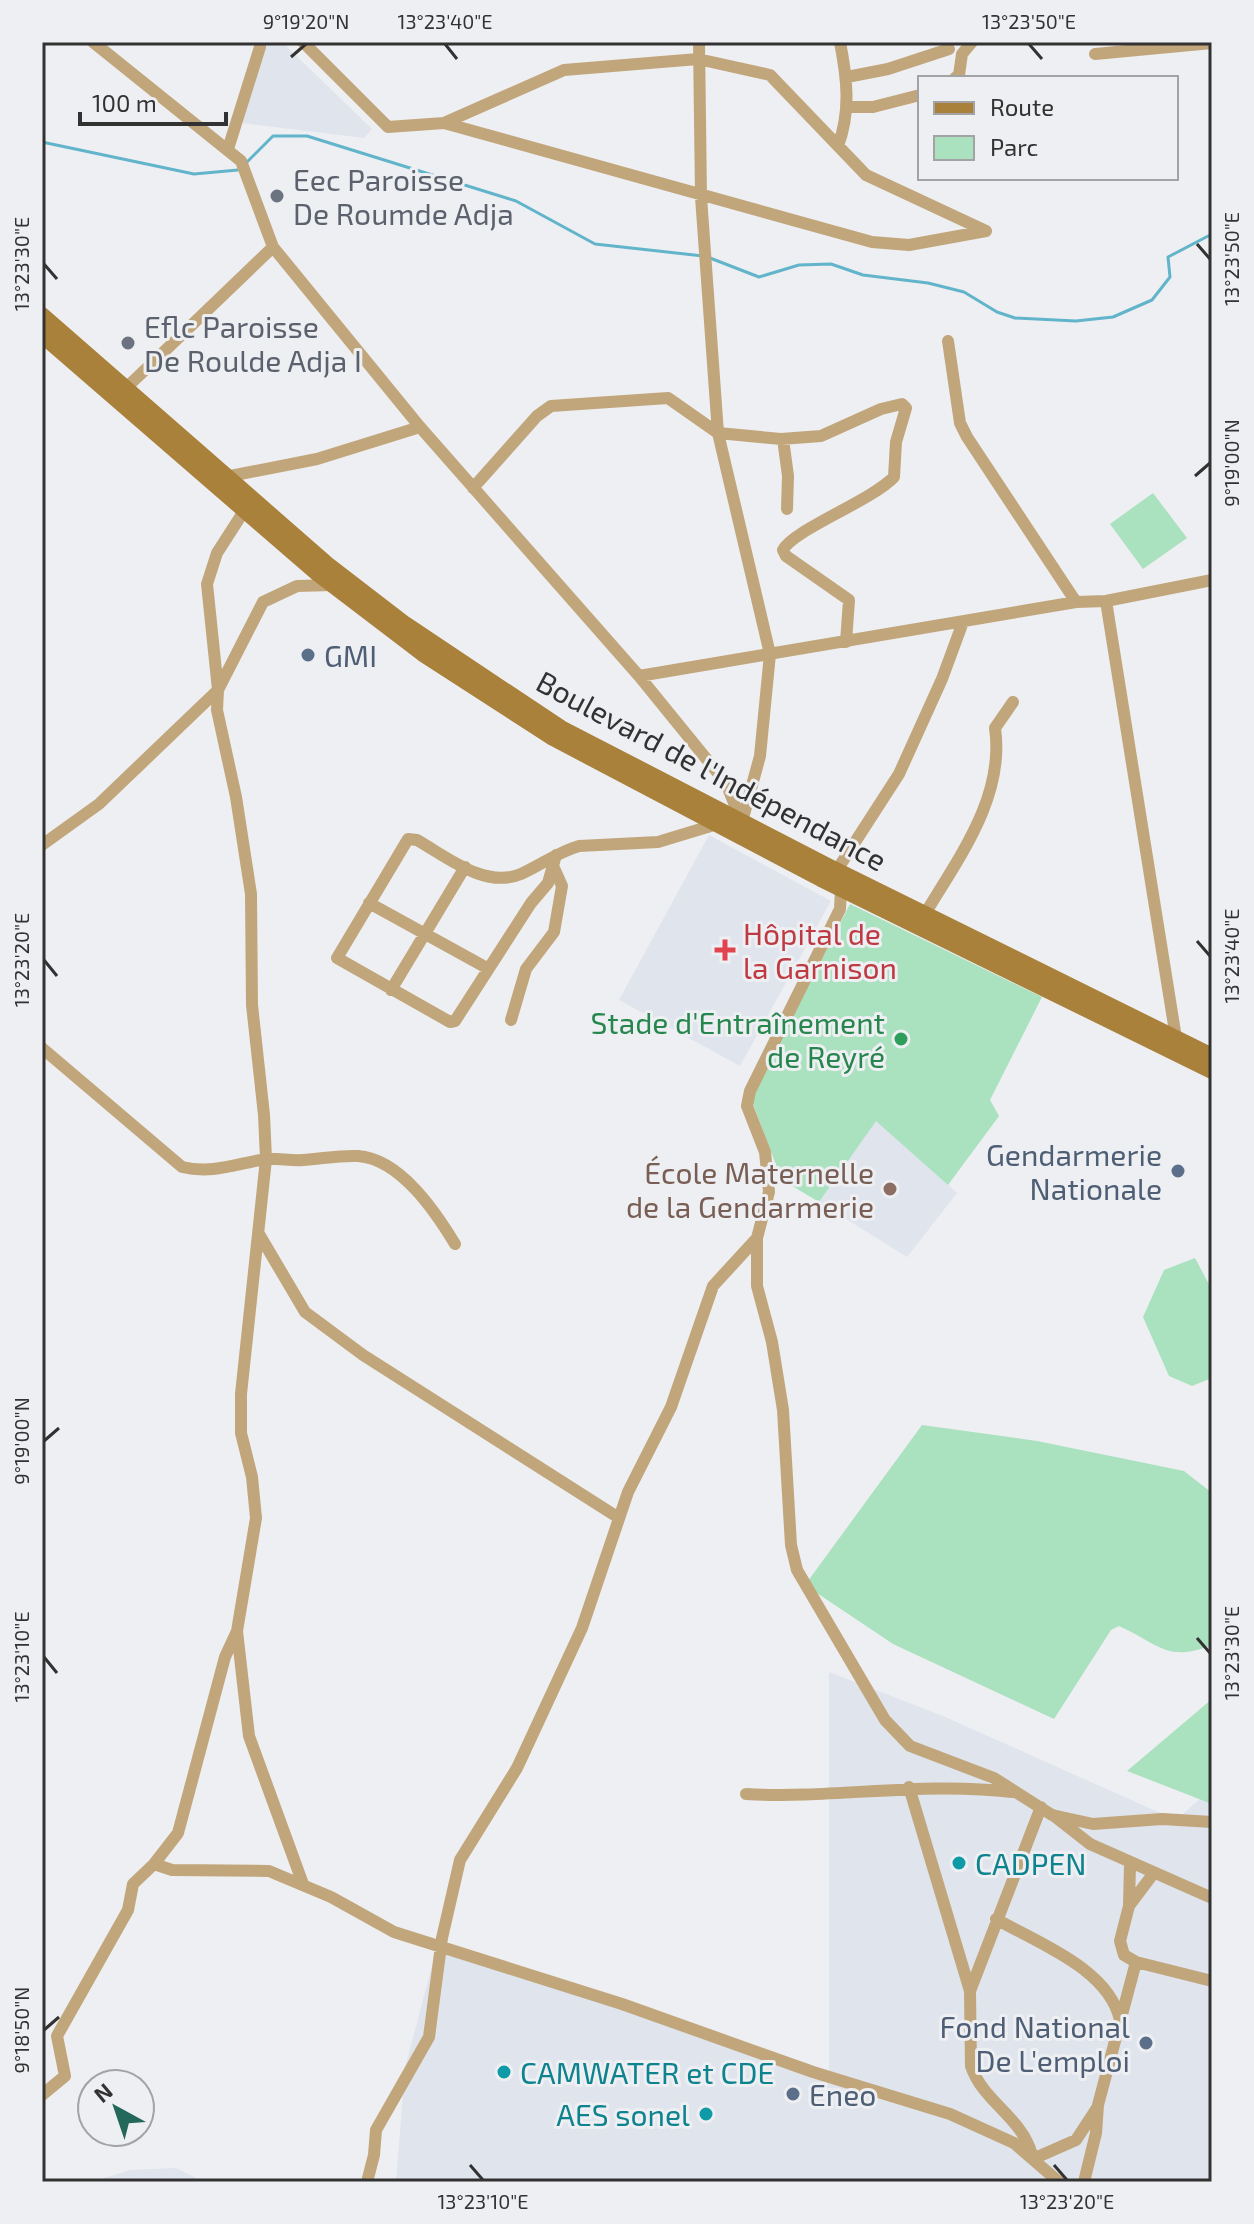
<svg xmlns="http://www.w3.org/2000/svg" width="1254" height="2224" font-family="'Exo 2',sans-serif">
  <rect width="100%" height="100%" fill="#eeeff2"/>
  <path fill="#dfe4ed" d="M266,42l17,1 89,86 -8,9 -123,-15z
    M709,835l122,66 -91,165 -121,-66z
    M876,1120l81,73 -50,64 -88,-55z
    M829,1672l114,44 233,104 36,-32v394h-816l9,-114 33,-125 391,137z
    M176,2168l28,14h-112l38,-12z"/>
  <path fill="#aae1be" d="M1153,493l34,45 -44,31 -33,-45z
    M850,904l192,93 -52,103 9,16 -51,69 -72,-64 -57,81 -30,-18 -13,-19 -24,-64 7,-21z
    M1195,1258l17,32v88l-20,8 -23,-10 -26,-59 21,-47z
    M922,1425l115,16 147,30 28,22v152c-45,18 -53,-1 -93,-19l-8,4 -57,89 -161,-75 -88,-59z
    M1212,1699v105l-85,-33z"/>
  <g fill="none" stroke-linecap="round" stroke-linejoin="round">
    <path stroke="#62b4cb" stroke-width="3" d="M42,142l152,32 44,-4
      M247,162l26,-26h34l209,65 79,43 108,12
      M710,258l49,19 40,-12 32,-1 32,11 65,8 36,9 33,20 18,6 61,3 37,-4 39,-17 18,-23 -2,-20 44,-23"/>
    <path stroke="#c1a67b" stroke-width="12" d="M93,42l148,119 32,86 147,180 219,249 87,107 12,30 -1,6
      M303,42l85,85 56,-4 120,-53 134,-11 72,16 96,100 120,56
      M699,42l2,155 17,236 52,221 -10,102 -18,66
      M1095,54l117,-11
      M847,77l41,-8 61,-20
      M955,78l4,-3 3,-21 10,-12
      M847,107h26l47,-12
      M444,123l428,119 37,3 77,-14
      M838,146c13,-35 9,-68 2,-104
      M228,149l32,-102
      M948,341l12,82 7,14 109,165
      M124,390l149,-143
      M783,439l5,37 -1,33
      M225,477l92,-18 103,-32
      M473,488l64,-72 14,-10 117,-8 50,35 63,6 40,-3 60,-27 21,-5 4,4 -10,34 -2,35c-23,24 -101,53 -111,73l3,6 63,44 -3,42
      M1106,601l70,437
      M639,676l437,-74 30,-1 106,-21
      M42,845l57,-41 119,-114 45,-88 34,-16 35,-1
      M556,855l-8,28 -17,20 -76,118 -5,1 -113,-64 71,-119 9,1c30,17 68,49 104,34 20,-9 37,-22 58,-28l79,-4 56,-17
      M837,870l62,-96 43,-95 21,-57
      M841,889l-1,20 -90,182 -3,15 18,46 4,40 -12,46v48l15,56 11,68 8,135 6,25 88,150 25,26 84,32 58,37 41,9 69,-5 50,3
      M369,903l118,65
      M925,914c34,-57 80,-117 70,-186l18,-26
      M391,990l74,-123
      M511,1020l15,-51 28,-37 8,-46 -8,-18
      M42,1048l140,119c31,7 53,-3 84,-8 12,-1 25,2 37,1 18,-1 36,-5 55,-4 42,3 77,55 97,88
      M259,1234l46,78 58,43 256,163
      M237,1631l12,105 54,148
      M909,1787l61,204
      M746,1794c89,5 177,-13 266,-2
      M1053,1815l37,29 122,54
      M154,1864l18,6 97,1 62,26 63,35 228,72 191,68 137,42 64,29 45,39
      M1130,1864l-1,42 -9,35 4,14 12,7 76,19
      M1129,1906l24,-32
      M996,1919c42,24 113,50 124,101
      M42,2095l23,-19 -8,-40 71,-126 5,-26 21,-20 24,-31 47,-176 12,-26 19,-113 -4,-41 -11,-44v-39l25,-235 -2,-44 -12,-110 -1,-111 -15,-97 -19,-87 1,-20 -11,-106 10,-31 27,-42
      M1032,2155c-10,-38 -49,-53 -61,-89l-1,-75 71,-184
      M1035,2158l41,-18 21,-32
      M367,2182l7,-27 2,-25 53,-93 13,-99 18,-78 57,-92 65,-140 46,-136 43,-85 42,-121 44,-48
      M1084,2182l12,-49 2,-28 38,-143"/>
    <path stroke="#a9813b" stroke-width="16" d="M42,315l285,249 78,60 156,104 267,138 384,190
      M42,335l276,239 105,80 130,84 268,141 391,192"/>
  </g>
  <path fill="none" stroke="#323233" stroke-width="3" d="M445,44l12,15M1029,44l13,15M291,57l15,-13M1197,244l13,15M44,264l13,15M1195,476l15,-13M1197,941l13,15M44,960l13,16M44,1441l15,-13M1197,1638l13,15M44,1657l13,16M44,2030l15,-13M470,2165l13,15M1054,2165l13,15"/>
  <g fill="#6b7280" stroke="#eeeff2" stroke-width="3">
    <circle cx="277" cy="196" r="8"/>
    <circle cx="128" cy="343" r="8"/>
  </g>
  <g fill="#5c6f8a" stroke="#eeeff2" stroke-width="3">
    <circle cx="308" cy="655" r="8"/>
    <circle cx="1178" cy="1171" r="8"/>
    <circle cx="1146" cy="2043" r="8"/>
    <circle cx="793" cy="2094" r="8"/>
  </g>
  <path fill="#e0444e" stroke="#eeeff2" stroke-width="3" d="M721 938h8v8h8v8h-8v8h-8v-8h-8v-8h8z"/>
  <circle fill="#2e9e5b" stroke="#eeeff2" stroke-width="3" cx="901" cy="1039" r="8"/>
  <circle fill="#8d6e63" stroke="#eeeff2" stroke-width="3" cx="890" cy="1189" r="8"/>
  <g fill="#0f9aa8" stroke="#eeeff2" stroke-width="3">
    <circle cx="959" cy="1863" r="8"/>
    <circle cx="504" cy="2072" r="8"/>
    <circle cx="706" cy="2114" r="8"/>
  </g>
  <g text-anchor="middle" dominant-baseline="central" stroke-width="6" stroke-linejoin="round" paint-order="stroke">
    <g font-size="30" fill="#5b616d" stroke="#eeeff2" text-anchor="start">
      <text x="293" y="179">Eec Paroisse<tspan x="293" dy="34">De Roumde Adja</tspan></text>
      <text x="144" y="326">Eflc Paroisse<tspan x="144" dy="34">De Roulde Adja I</tspan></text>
    </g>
    <g font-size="30" fill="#4e5e75" stroke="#eeeff2" text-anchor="start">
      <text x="324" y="655">GMI</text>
      <text x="1162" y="1154" text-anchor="end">Gendarmerie<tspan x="1162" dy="34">Nationale</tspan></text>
      <text x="1130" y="2026" text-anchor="end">Fond National<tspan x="1130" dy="34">De L'emploi</tspan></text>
      <text x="809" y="2094">Eneo</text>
    </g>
    <g font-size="30" fill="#323233" stroke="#eeeff2">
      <text transform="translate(712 770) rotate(28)">Boulevard de l'Indépendance</text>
    </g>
    <g font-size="30" fill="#be3a42" stroke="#eeeff2" text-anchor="start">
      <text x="743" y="933">Hôpital de<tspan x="743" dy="34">la Garnison</tspan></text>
    </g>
    <g font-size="30" fill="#27864d" stroke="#eeeff2" text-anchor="end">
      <text x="885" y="1022">Stade d'Entraînement<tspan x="885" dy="34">de Reyré</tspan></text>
    </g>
    <g font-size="30" fill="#785e54" stroke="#eeeff2" text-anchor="end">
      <text x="874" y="1172">École Maternelle<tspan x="874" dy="34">de la Gendarmerie</tspan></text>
    </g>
    <g font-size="30" fill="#0d838f" stroke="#eeeff2" text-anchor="start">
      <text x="975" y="1863">CADPEN</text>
      <text x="520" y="2072">CAMWATER et CDE</text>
      <text x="690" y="2114" text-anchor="end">AES sonel</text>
    </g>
  </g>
  <rect width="1254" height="2224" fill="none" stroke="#eeeff2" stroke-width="88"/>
  <rect x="918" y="76" width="260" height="104" fill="#eeeff2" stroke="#a3a3a6" stroke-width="2"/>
  <rect x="934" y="102" width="40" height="12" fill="#a9813b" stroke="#a3a3a6" stroke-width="2"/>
  <text x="990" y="116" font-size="24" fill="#323233">Route</text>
  <rect x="934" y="136" width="40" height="24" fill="#aae1be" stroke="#a3a3a6" stroke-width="2"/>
  <text x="990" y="156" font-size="24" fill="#323233">Parc</text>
  <g transform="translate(116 2108) rotate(320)"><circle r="38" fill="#eeeff2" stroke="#a3a3a6" stroke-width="2"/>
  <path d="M0-6L14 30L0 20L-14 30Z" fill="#23685a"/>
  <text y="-12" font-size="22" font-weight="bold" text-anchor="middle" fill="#323233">N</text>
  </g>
  <path d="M80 112v12h146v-12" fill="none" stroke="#323233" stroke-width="4"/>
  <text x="92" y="112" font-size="24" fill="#323233" stroke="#eeeff2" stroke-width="6" paint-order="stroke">100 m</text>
  <rect x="44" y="44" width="1166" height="2136" fill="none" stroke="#323233" stroke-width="3"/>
  <g font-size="20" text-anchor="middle" fill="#323233">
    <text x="306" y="29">9°19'20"N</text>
    <text x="445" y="29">13°23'40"E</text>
    <text x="1029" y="29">13°23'50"E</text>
    <text transform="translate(1232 259) rotate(-90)" y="7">13°23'50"E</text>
    <text transform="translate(22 264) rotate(-90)" y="7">13°23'30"E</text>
    <text transform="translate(1232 463) rotate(-90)" y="7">9°19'00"N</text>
    <text transform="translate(1232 956) rotate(-90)" y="7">13°23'40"E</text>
    <text transform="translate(22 960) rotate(-90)" y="7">13°23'20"E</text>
    <text transform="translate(22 1441) rotate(-90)" y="7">9°19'00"N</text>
    <text transform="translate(1232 1653) rotate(-90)" y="7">13°23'30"E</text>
    <text transform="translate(22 1657) rotate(-90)" y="7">13°23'10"E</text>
    <text transform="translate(22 2030) rotate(-90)" y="7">9°18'50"N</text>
    <text x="483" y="2209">13°23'10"E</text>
    <text x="1067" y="2209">13°23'20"E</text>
  </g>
</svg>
